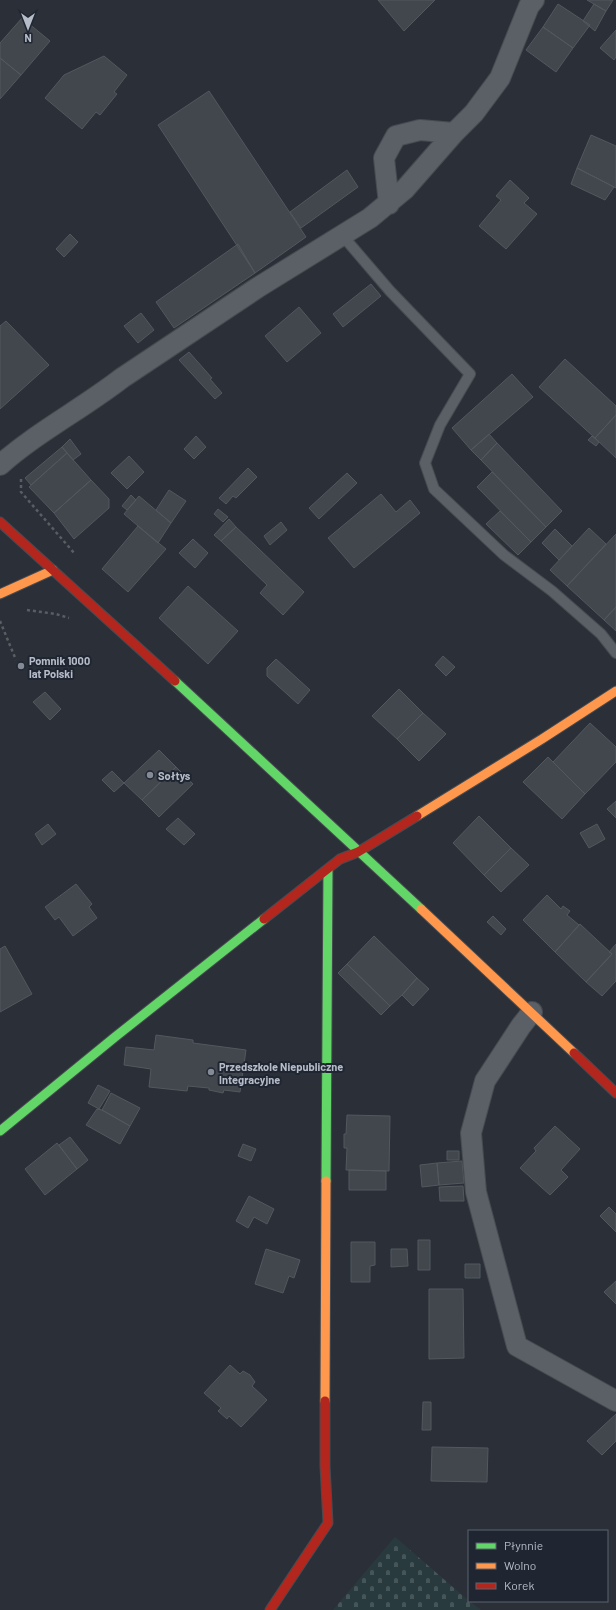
<svg xmlns="http://www.w3.org/2000/svg" width="616" height="1610" font-family="Barlow,sans-serif">
  <defs>
    <pattern id="cemetery-stones" width="16" height="16" patternUnits="userSpaceOnUse"><rect width="16" height="16" fill="#293a3e"/><path d="M2 7V4a2 2 0 0 1 4 0v3zM10 15v-3a2 2 0 0 1 4 0v3z" fill="#465558"/></pattern>
  </defs>
  <rect width="100%" height="100%" fill="#2b3038"/>
  <path fill="url(#cemetery-stones)" d="M395,1537l74,64 12,9h-148z"/>
  <path fill="#42464d" stroke="#53585f" d="M378,0h57l-31,31z
    M587,0h26l-7,11z
    M558,4l32,21 -17,23 -30,-21z
    M594,4l12,7 -11,20 -12,-10z
    M22,18l28,23 -29,34 -21,-17v-15z
    M543,27l30,21 -17,24 -30,-22z
    M616,30v27l-2,3 -14,-12z
    M104,56l23,19 -13,17 3,2 -17,21 -4,-3 -14,17 -37,-31 19,-23z
    M0,58l21,17 -21,24z
    M209,91l97,146 -51,36 -97,-148z
    M591,135l25,11v42l-39,-20z
    M577,168l37,19 -9,13 -34,-16z
    M347,170l11,17 -57,41 -11,-16z
    M510,180l19,18 -5,5 13,11 -31,35 -27,-23 22,-26 -5,-4z
    M70,234l8,8 -14,15 -8,-8z
    M238,244l17,29 -81,55 -18,-26z
    M371,284l10,12 -38,31 -10,-13z
    M299,307l22,26 -34,29 -22,-26z
    M141,313l13,17 -16,13 -14,-17z
    M6,321l43,44 -49,44v-83z
    M189,352l23,26 -2,1 12,14 -7,6 -36,-39z
    M565,359l51,47v9l-21,23 -56,-51z
    M512,374l21,23 -62,53 -19,-22z
    M616,415v43l-21,-20z
    M489,434l8,9 -16,17 -10,-10z
    M196,436l10,11 -12,12 -10,-10z
    M592,436l7,6 -3,4 -8,-6z
    M70,439l11,15 -8,6 -11,-13z
    M497,443l65,68 -16,16 -65,-67z
    M62,447l5,6 -36,32 -6,-7z
    M67,453l24,27 -37,33 -25,-26z
    M129,456l15,16 -17,17 -16,-16z
    M248,468l9,9 -21,21 -3,-2 -7,8 -7,-6z
    M492,472l54,55 -15,15 -54,-55z
    M347,473l10,10 -38,36 -10,-11z
    M91,480l18,19v9l-35,31 -20,-26z
    M169,490l17,11 -15,22 -15,-13z
    M381,494l15,18 14,-12 10,13 -66,55 -26,-30z
    M131,495l5,5 -9,10 -5,-4z
    M139,496l32,27 -13,20 -34,-29z
    M218,509l10,8 -5,5 -9,-8z
    M500,511l31,31 -13,13 -32,-31z
    M229,519l7,8 -15,14 -7,-6z
    M281,522l6,8 -17,15 -6,-9z
    M138,526l28,23 -38,43 -26,-23z
    M236,527l68,65 -21,23 -23,-22 7,-8 -46,-44z
    M589,528l17,16 -39,42 -17,-16z
    M555,529l17,17 -13,14 -17,-17z
    M616,534v73l-12,13 -37,-34z
    M193,539l15,14 -13,15 -16,-15z
    M188,586l50,45 -30,33 -49,-46z
    M616,607v24l-12,-11z
    M443,656l12,11 -9,9 -11,-11z
    M276,659l34,31 -12,14 -31,-28v-8z
    M399,689l24,24 -26,26 -25,-23z
    M45,692l16,17 -11,11 -17,-18z
    M423,713l23,21 -27,27 -22,-22z
    M590,723l26,24v15l-31,32 -32,-32z
    M159,750l17,17 -34,33 -18,-17z
    M548,757l37,37 -23,25 -39,-37z
    M176,767l17,17 -34,33 -17,-17z
    M112,771l12,12 -10,9 -12,-12z
    M616,801v17l-9,-9z
    M479,816l32,32 -27,27 -31,-32z
    M178,818l17,16 -11,11 -18,-16z
    M48,824l8,10 -14,11 -7,-11z
    M597,824l8,15 -16,9 -9,-15z
    M511,848l18,17 -28,27 -17,-17z
    M76,884l16,20 -3,3 8,11 -24,18 -14,-19 -4,3 -10,-13z
    M547,895l14,14 2,-3 7,5 -3,4 12,10 -24,27 -32,-32z
    M493,916l13,13 -5,6 -14,-13z
    M580,924l32,30 -26,28 -31,-30z
    M374,936l43,42 -15,17 -12,11 -43,-42z
    M616,944v37l-14,15 -16,-14 26,-28 -3,-2z
    M5,946l27,48 -32,18v-63z
    M347,964l43,42 -9,9 -43,-42z
    M417,978l12,11 -16,17 -11,-11z
    M156,1035l37,5v3l53,7 -6,42 -16,-2 -1,3 -14,-3v-2l-21,-2 -1,5 -38,-4 2,-18 -27,-4 2,-18 28,3z
    M98,1085l12,6 -11,18 -11,-6z
    M111,1093l29,15 -10,18 -28,-16z
    M97,1109l5,1 28,16 -10,18 -34,-19z
    M347,1115l43,1 -1,55 -43,-1 1,-22h-3v-14h2z
    M555,1126l25,23 -19,21 7,7 -18,18 -30,-27 16,-17 -2,-3z
    M70,1137l18,23 -11,9 -18,-24z
    M57,1143l20,26 -32,26 -20,-26z
    M243,1144l13,5 -5,12 -13,-5z
    M447,1151h12v9h-12z
    M462,1161l2,22 -25,2 -2,-22z
    M437,1163l2,22 -17,2 -2,-22z
    M349,1170l37,1v19h-37z
    M463,1186l1,15h-24l-1,-14z
    M249,1196l25,13 -7,15 -13,-7 -6,11 -12,-7z
    M609,1207l7,7v18l-16,-16z
    M418,1240h12v30h-12z
    M351,1242h24v23l-5,1v16h-19z
    M266,1249l34,11 -6,18 -5,-2 -6,17 -28,-9z
    M391,1249h16l1,17 -17,1z
    M465,1264h15v14h-15z
    M616,1281v23l-12,-12z
    M429,1289h34l1,69 -35,1z
    M230,1365l10,9 3,-3 7,4 5,7 -3,4 15,14 -26,27 -12,-11 -2,3 -9,-8 3,-3 -17,-15z
    M423,1402h8v28h-9z
    M616,1414v27l-14,14 -15,-14z
    M432,1447l56,1 -1,34 -56,-1z"/>
  <g fill="none" stroke-linecap="round" stroke-linejoin="round">
    <g stroke="#474b51" stroke-width="12">
      <path id="lane" d="M342,235l48,56 80,83 -30,51 -15,38 9,26 70,66 48,36 49,43 15,19"/>
    </g>
    <g stroke="#474b51" stroke-width="22">
      <path id="street" d="M389,204l-5,-46 12,-22 24,-6 34,3
        M0,465c37,-33 82,-56 122,-87l135,-90 113,-70 35,-29 49,-56 20,-20 26,-35 29,-72 5,-6
        M532,1012l-11,14 -36,55 -14,52 5,59 41,154 99,55"/>
    </g>
    <g stroke="#474b51" stroke-width="11">
      <path id="fast" d="M175,681l246,228
        M0,1131l115,-94 149,-118
        M326,1181l2,-311"/>
    </g>
    <g stroke="#474b51" stroke-width="11">
      <path id="slow" d="M0,594l53,-24
        M417,816l125,-77 74,-48
        M421,909l153,144
        M325,1401l1,-220"/>
    </g>
    <g stroke="#474b51" stroke-width="11">
      <path id="jam" d="M0,522l175,159
        M264,919l76,-60 18,-7 59,-36
        M574,1053l42,40
        M270,1610l58,-87 -3,-57v-65"/>
    </g>
    <path stroke="#595e63" stroke-width="2.5" stroke-dasharray="3 3" stroke-linecap="butt" d="M21,479v13l54,62
      M27,610l29,4 13,4
      M0,621l16,39"/>
    <use href="#lane" stroke="#5b5f66" stroke-width="10"/>
    <use href="#street" stroke="#5b5f66" stroke-width="20"/>
    <use href="#fast" stroke="#63d668" stroke-width="9"/>
    <use href="#slow" stroke="#ff974d" stroke-width="9"/>
    <use href="#jam" stroke="#b3261e" stroke-width="9"/>
  </g>
  <g fill="#858b96" stroke="#1f2632" stroke-width="1.5">
    <circle cx="21" cy="666" r="4"/>
    <circle cx="150" cy="775" r="4"/>
    <circle cx="211" cy="1072" r="4"/>
  </g>
  <g text-anchor="middle" dominant-baseline="central" stroke-width="4" stroke-linejoin="round" paint-order="stroke">
    <g font-size="11" font-weight="bold" fill="#b6bcc8" stroke="#1f2632" text-anchor="start">
      <text x="29" y="660">Pomnik 1000<tspan x="29" dy="13">lat Polski</tspan></text>
      <text x="158" y="775">Sołtys</text>
      <text x="219" y="1066">Przedszkole Niepubliczne<tspan x="219" dy="13">Integracyjne</tspan></text>
    </g>
  </g>
  <rect x="468" y="1530" width="140" height="72" fill="#1f2632" stroke="#5b626e"/>
  <rect x="476" y="1543" width="20" height="6" fill="#63d668" stroke="#5b626e"/>
  <text x="504" y="1550" font-size="12" fill="#b6bcc8">Płynnie</text>
  <rect x="476" y="1563" width="20" height="6" fill="#ff974d" stroke="#5b626e"/>
  <text x="504" y="1570" font-size="12" fill="#b6bcc8">Wolno</text>
  <rect x="476" y="1583" width="20" height="6" fill="#b3261e" stroke="#5b626e"/>
  <text x="504" y="1590" font-size="12" fill="#b6bcc8">Korek</text>
  <g transform="translate(28 28) rotate(180)" stroke="#1f2632" stroke-width="3" paint-order="stroke">
  <path d="M0-3L7 15L0 10L-7 15Z" fill="#b6bcc8"/>
  <text y="-6" font-size="11" font-weight="bold" text-anchor="middle" fill="#b6bcc8">N</text>
  </g>
</svg>
